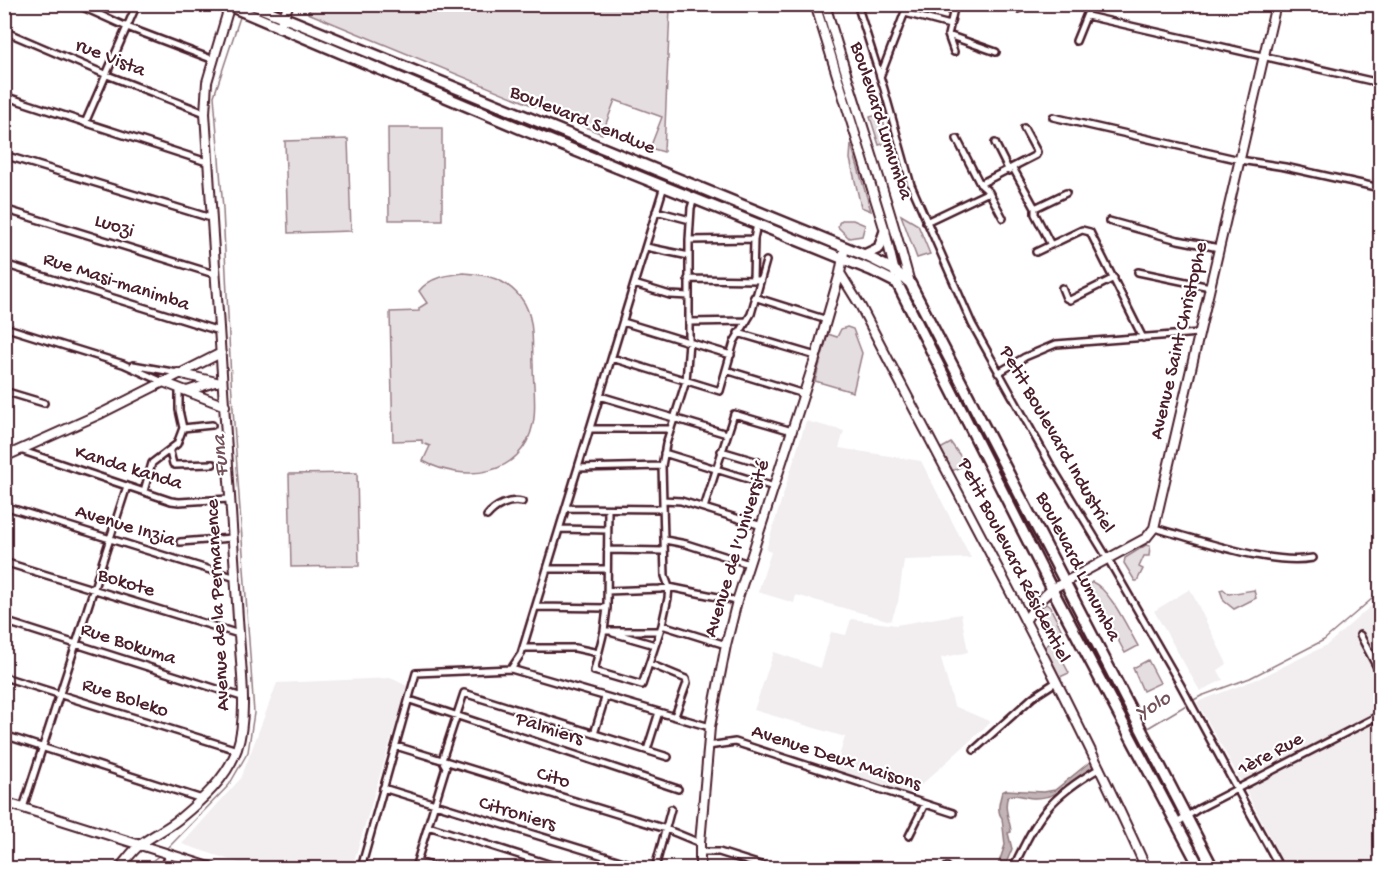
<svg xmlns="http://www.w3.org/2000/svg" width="1385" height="873" font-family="'Gochi Hand',sans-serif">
  <rect width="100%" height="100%" fill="#fff"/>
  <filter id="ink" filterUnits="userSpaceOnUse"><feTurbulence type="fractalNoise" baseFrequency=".0167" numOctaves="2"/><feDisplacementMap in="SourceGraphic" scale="12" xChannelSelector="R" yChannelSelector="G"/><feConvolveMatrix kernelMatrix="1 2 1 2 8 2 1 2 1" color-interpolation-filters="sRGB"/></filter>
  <g filter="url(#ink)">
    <path fill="#f2eeef" d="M806,421l38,10 -5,17 82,13 50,97 -67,2 -6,42 -7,19 -95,-26 -2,8 -36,-11 13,-40 -5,-2z
      M1190,589l37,75 -9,6 5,10 -23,11 -46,-80z
      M1380,598v270h-94l-45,-87 -44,-79 63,-24 67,-33z
      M961,614l7,38 -27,6 13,48 37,16 -80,72 -76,-24 10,-33 -91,-27 20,-58 47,16 10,-36 15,3 5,-16 45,6z
      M391,678l16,8 -55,182h-98l-72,-24 59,-66 36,-95z"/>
    <path fill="#e5dee0" stroke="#987e86" stroke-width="1.5" d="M312,4h343l2,5 13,-1 -6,144 -14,-4 12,-31 -47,-17 -13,34 -294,-121z
      M881,114l9,28 -11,3 -9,-28z
      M388,128h54v92h-53z
      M348,139l3,92 -63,2 -3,-92z
      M851,144l20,67 -10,-4 -11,-48z
      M901,215l17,10 12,29 -13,4z
      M842,220h11l12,5 -3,11 -13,2 -11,-11 1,-4z
      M464,273c23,2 41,5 57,25 14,18 11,45 12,66 0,18 4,43 0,60 -11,53 -69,59 -110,37l7,-15 -8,-3v-3l-29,1 -3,-129 29,-1v-3l8,-5 -8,-12c11,-14 28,-16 45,-18z
      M847,327l6,2 9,24 -9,39 -38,-11 13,-47 9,3 4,-8z
      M951,443l15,21 -14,7 -12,-22z
      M357,473l2,93 -68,1 -2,-93z
      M1146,545l4,1 -1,10h-5l-5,11 4,2 -6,12h-2l-11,-18 1,-5z
      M1092,582c18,7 36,47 46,64l-13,7 -36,-68z
      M1223,589l6,5 25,-4 2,8 -22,11 -10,-8 -4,-11z
      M1046,604l4,3 13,26 -11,4 -12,-24 1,-6z
      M1052,641l17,32 -11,5 -14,-30z
      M1148,660l12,23 -17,8 -10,-23z"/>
    <path fill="#c1b3b6" stroke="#91787e" stroke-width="1.5" d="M1091,761l3,5c-20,15 -35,32 -59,32 -10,0 -18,-5 -27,-2 -5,13 2,23 3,36l-3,1 4,16 -8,19h-7l8,-23 -3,-27c-6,-7 -2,-18 0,-26l4,-2 38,2 11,-2z"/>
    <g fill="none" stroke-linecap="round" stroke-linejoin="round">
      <path stroke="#91787e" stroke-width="1.5" d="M1192,701l9,-5 49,-18 74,-38 56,-48
        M1146,729l42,-25
        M167,849l62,-64 19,-33 6,-39 -23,-333 -8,-171 -9,-113 27,-82
        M143,868l18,-14"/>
      <g stroke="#4a1f2b" stroke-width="10">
        <path id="street" d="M76,4l51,23 87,33
          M857,4l27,85 27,96 61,139 77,138 59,97 72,125 100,184
          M1006,4l12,5
          M905,13l45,12
          M1087,16l293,67
          M4,31l103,44 98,38
          M948,35l48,17
          M1076,41l15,-37
          M954,52l-6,-17 7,-31
          M880,77l28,-73
          M4,96l203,66
          M1053,117l187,43 45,7 95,21
          M85,123l52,-119
          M957,139l23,45 9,8 14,26
          M995,143l14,28
          M4,155l207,63
          M1013,168l22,40v6l16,31
          M980,184l56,-29 1,-3 -13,-24
          M1035,208l31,-15
          M4,209l210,65
          M656,211l34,9
          M1109,221l69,19 41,8
          M926,222l63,-30
          M689,240l65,-1
          M646,247l43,9
          M1036,252l46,-22 8,2 53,106
          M4,264l215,67
          M1138,272l72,15
          M688,279l71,1
          M753,280l1,-41 3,-15
          M634,284l36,11 19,1
          M1062,288l4,10 4,2 44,-22
          M754,297l73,23
          M623,322l108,33
          M689,322l58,-1
          M4,327l119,37 40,18
          M738,333l78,23
          M612,358l108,33 14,-49 17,-28 15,-53
          M133,365l45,8
          M726,370l78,24
          M998,373l27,-16 31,-13 143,-11
          M179,388v22l4,18
          M4,391l40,12
          M600,396l127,38
          M590,429h81
          M20,450l151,51 8,1 50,-3
          M721,451l37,11
          M170,452l3,12 2,1 38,-1
          M664,453l110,34
          M578,468l84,-2
          M144,491l8,-28 25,-19 6,-16 29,-3
          M663,500l18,1 81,25
          M4,506l232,72
          M567,508l96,1
          M704,508l30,-94 58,17
          M608,509l-1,99 -3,23 -10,40 48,14 20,-60 6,-27 1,-11 -4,-11 -3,-110 4,-22 20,-63 3,-39v-102l2,-32 3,-10
          M487,516c8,-10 22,-17 35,-14
          M1154,528c44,11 115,38 159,30
          M560,529l47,1
          M665,540l21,4 63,20
          M180,542l52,-4
          M607,550l57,1
          M4,562l235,72
          M548,569h59
          M607,591l53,-2 9,-2 68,14
          M536,607l71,1
          M4,621l238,76
          M662,625l64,20
          M604,631h56
          M613,633l42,12
          M1360,635l20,38
          M523,648h52l23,5
          M650,664l36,15 1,4 -12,33
          M511,669l10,-15 143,-468
          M4,677l233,73
          M410,700l268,89
          M594,734l11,-36
          M4,735l198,64
          M396,746l270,83 34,14
          M708,746l27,-4 218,71
          M647,750l12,-38
          M974,750l59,-53 23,-15
          M383,788l260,80
          M23,808l104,-322
          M1379,815l1,3
          M1177,823l21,-14 182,-94
          M428,826l133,42
          M909,836l16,-32
          M700,852h19l51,16
          M167,854l2,14
          M418,862l21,6
          M4,868h2
          M159,868l8,-7
          M178,868l5,-9
          M361,868l55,-195 95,-4 199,58
          M415,868l31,-101 -4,-7 22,-67 204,64
          M655,868l16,-59
          M946,868l1,-1
          M1013,868c25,-52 35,-70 87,-100"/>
      </g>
      <g stroke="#4a1f2b" stroke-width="12">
        <path id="secondary" d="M815,4l70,227 10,42
          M825,4c27,93 60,185 85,279
          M279,28l10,-24
          M840,273l21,34c96,187 199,370 285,561
          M178,373l38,9
          M163,382l62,24
          M187,391l28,-9
          M4,457l98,-44 119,-60
          M1025,621l13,-19 14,-13 94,-51 8,-10 122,-524
          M4,802l209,66
          M119,868c7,-7 13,-17 21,-23 11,-9 27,-16 39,-26 23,-19 48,-41 58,-70 11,-32 4,-80 2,-115l-34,-521 2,-31 23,-78
          M700,868v-25l10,-116 16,-82 11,-44 79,-245 24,-83 5,-26"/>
      </g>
      <g stroke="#4a1f2b" stroke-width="14">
        <path id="highway" d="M225,4l294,124 352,142 26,13 155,306 148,279
          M251,4l613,251 30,15 16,13 303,585
          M864,255l15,-7 6,-17"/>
      </g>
      <use href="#street" stroke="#fff" stroke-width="5"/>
      <use href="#secondary" stroke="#fff" stroke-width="8"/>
      <use href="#highway" stroke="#fff" stroke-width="9"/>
    </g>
  </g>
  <g text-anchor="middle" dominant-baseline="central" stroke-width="4.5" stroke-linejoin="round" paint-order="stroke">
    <g font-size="20" fill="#4a1f2b" stroke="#fff">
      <text transform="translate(110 59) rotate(22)">rue Vista</text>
      <text transform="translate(582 121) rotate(22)">Boulevard Sendwe</text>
      <text transform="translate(880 121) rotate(72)">Boulevard Lumumba</text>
      <text transform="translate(114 227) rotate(17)">Luozi</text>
      <text transform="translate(116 283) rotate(18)">Rue Masi-manimba</text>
      <text transform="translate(1180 341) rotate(-77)">Avenue Saint Christophe</text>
      <text transform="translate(1056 440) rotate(60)">Petit Boulevard Industriel</text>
      <text transform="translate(128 469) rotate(17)">Kanda kanda</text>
      <text transform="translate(125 527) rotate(17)">Avenue Inzia</text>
      <text transform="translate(738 549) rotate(-73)">Avenue de l’Université</text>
      <text transform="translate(1013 561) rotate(63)">Petit Boulevard Résidentiel</text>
      <text transform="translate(1077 567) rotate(63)">Boulevard Lumumba</text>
      <text transform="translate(126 584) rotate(17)">Bokote</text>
      <text transform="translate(219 605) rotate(-93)">Avenue de la Permanence</text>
      <text transform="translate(128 645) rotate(18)">Rue Bokuma</text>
      <text transform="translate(125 699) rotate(18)">Rue Boleko</text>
      <text transform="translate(549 730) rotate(18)">Palmiers</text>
      <text transform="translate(1271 755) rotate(-28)">1ère Rue</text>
      <text transform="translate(836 759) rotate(18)">Avenue Deux Maisons</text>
      <text transform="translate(553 779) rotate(17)">Cito</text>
      <text transform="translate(517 815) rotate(17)">Citroniers</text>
    </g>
    <g font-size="21" font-style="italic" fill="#74535c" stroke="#fff">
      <text transform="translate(222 456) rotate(-94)">Funa</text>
      <text transform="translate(1154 707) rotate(-31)">Yolo</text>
    </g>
  </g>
  <rect width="1385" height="873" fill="none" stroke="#fff" stroke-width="24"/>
  <rect x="12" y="12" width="1361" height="849" fill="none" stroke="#4a1f2b" stroke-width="2" filter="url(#ink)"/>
</svg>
